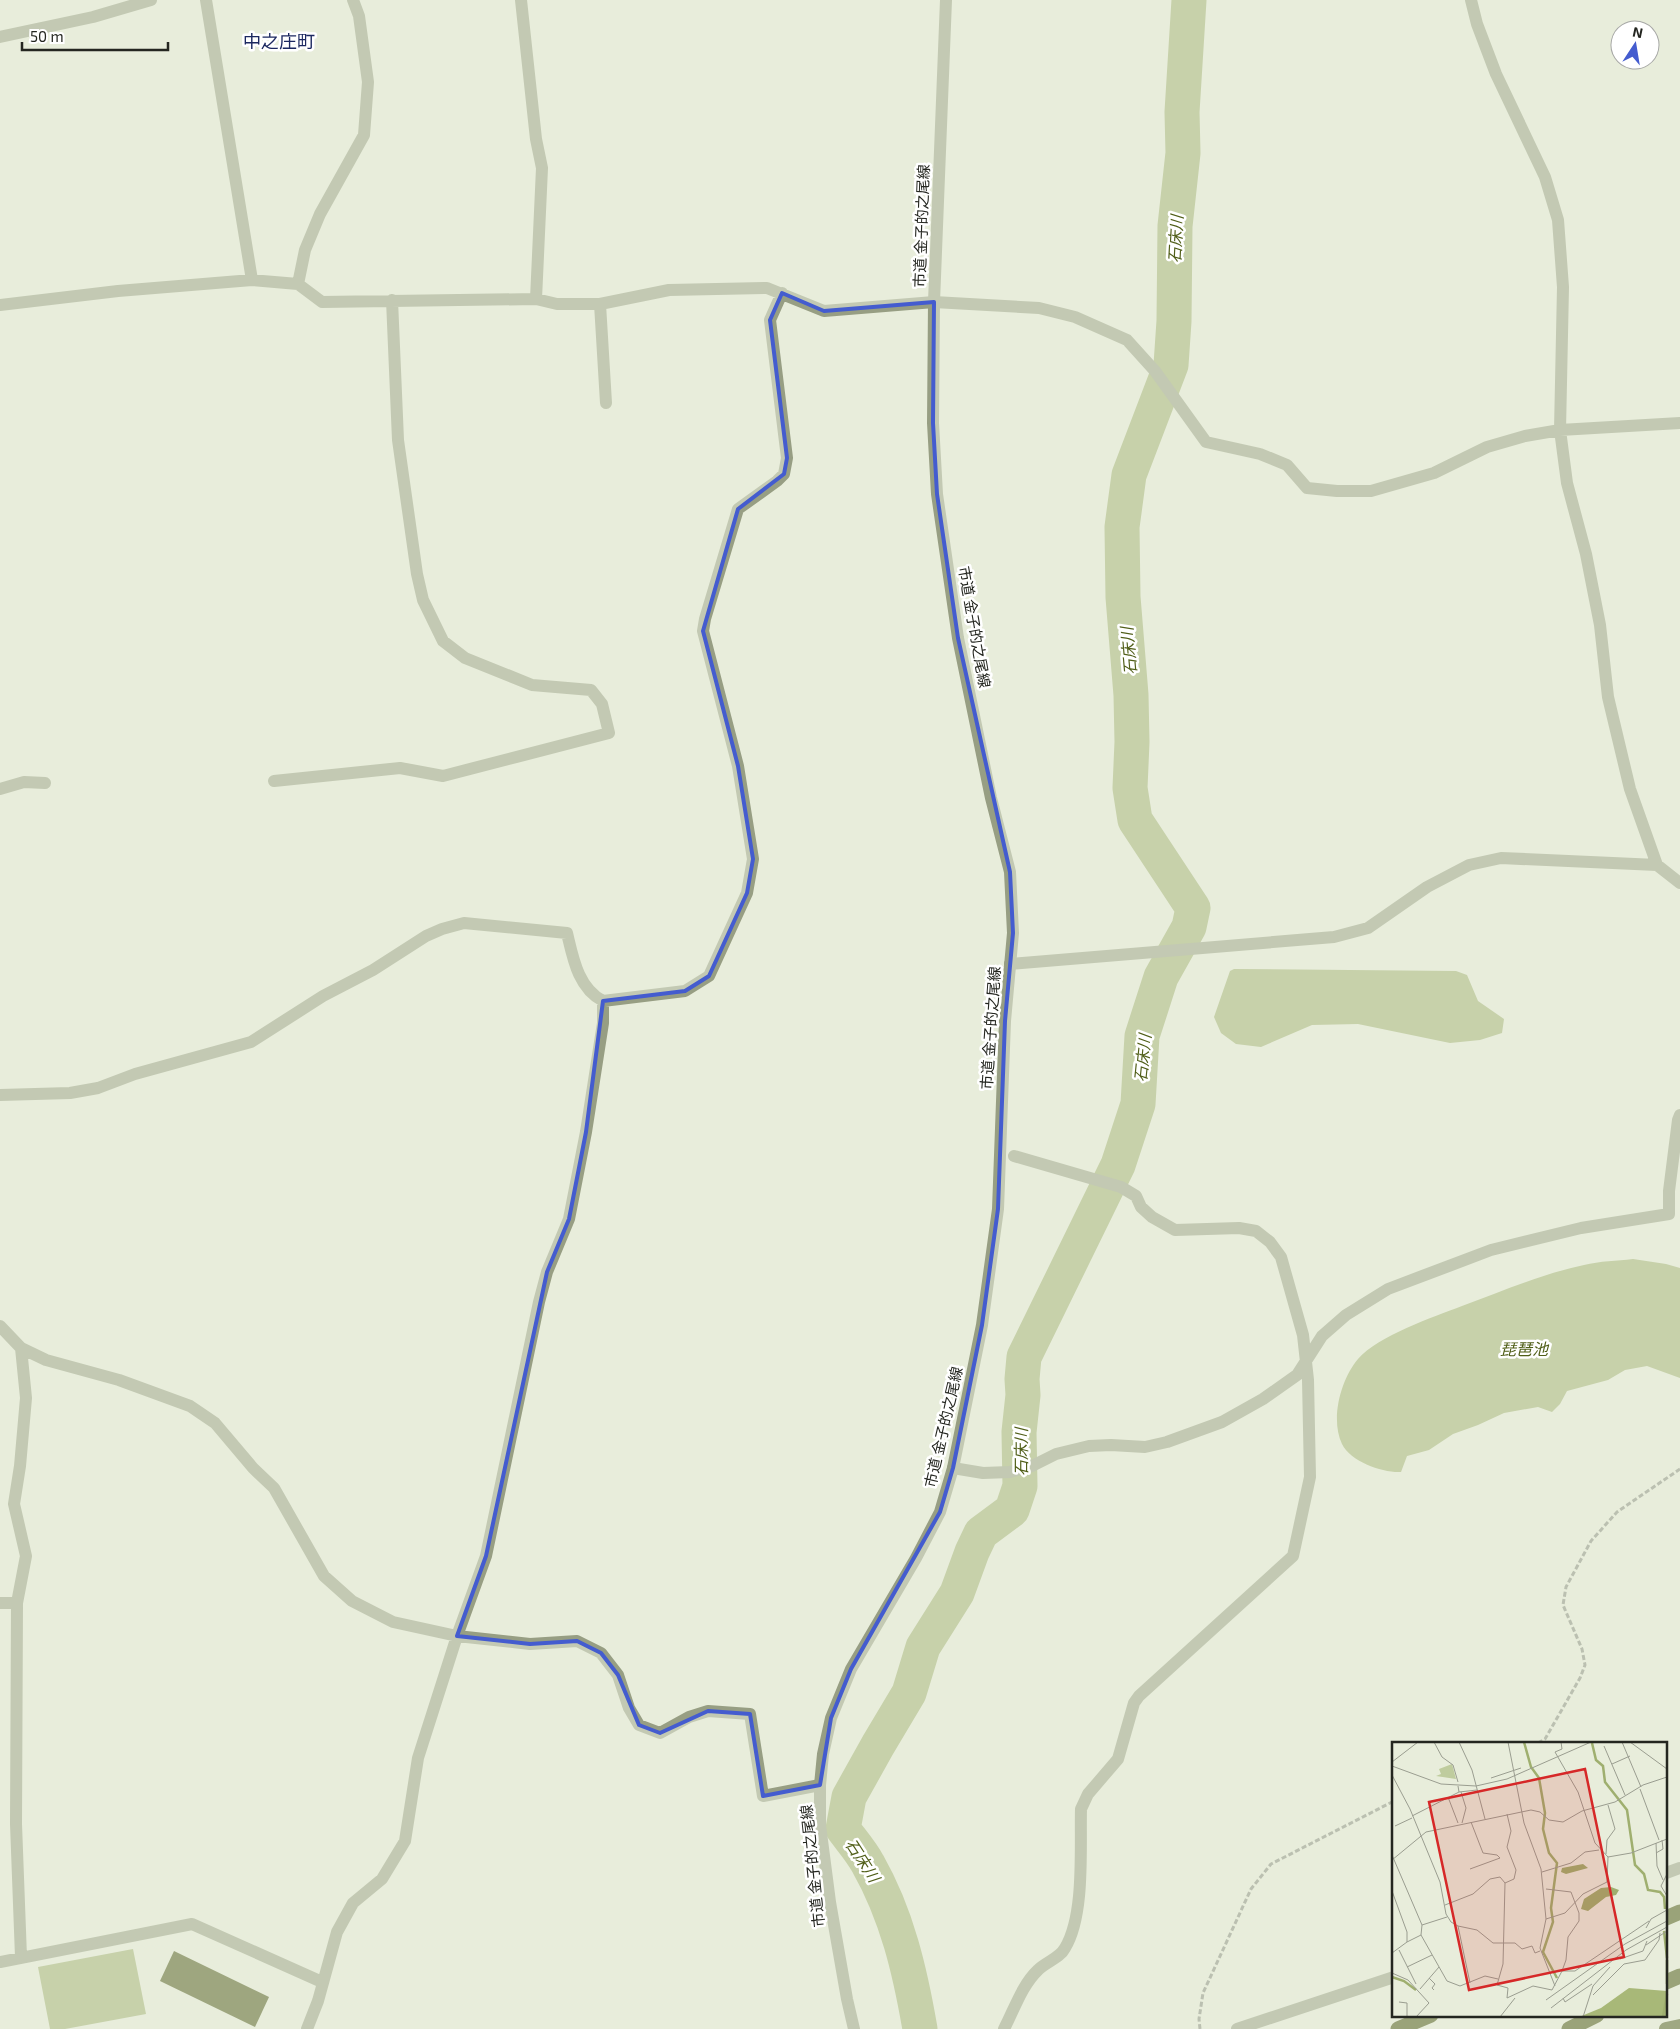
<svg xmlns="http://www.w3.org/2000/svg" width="1680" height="2029" font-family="'Exo 2','Noto Sans JP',sans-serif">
  <rect width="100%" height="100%" fill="#e8eddb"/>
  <path fill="#9faf6f" d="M1234,969l222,2 11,4 11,26 26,18 -2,14 -22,7 -30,3 -92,-19 -46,1 -51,22 -25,-3 -15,-11 -7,-16 16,-46z
    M1633,1259l33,5 14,4v110l-33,-12 -22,4 -17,10 -41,11 -7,13 -8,8 -14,-5 -34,6 -26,12 -25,9 -24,16 -22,6 -6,16c-18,1 -50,-10 -59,-28 -12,-25 -1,-65 16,-85 20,-23 75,-42 104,-53 40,-15 80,-32 122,-41 16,-4 33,-4 49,-6z
    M133,1949l13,65 -81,15h-15l-12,-62z"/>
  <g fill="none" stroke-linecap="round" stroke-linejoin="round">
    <path stroke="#9faf6f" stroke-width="35" d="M920,2029c-10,-58 -23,-114 -52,-165 -7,-13 -17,-24 -25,-35l6,-32 29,-52 31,-52 14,-46 34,-54 15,-41 9,-19 31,-23 8,-24 -1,-54 4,-37 -1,-16 2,-22 94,-192 20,-61 4,-68 19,-59 28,-50 4,-19 -58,-88 -5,-32 2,-46 -1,-47 -8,-98 -1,-70 7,-52 42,-110 3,-44 1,-95 8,-73 -1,-41 7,-112"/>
  </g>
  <path fill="#455110" d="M174,1951l95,46 -14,30 -95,-46z"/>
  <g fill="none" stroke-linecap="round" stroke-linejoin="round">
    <path stroke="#868a7e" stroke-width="3" stroke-dasharray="5 2.5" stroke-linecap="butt" d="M1538,1743l7,-4 35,-61 5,-13 -3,-16 -19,-44 3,-18 25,-46 26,-29 63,-43
      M1200,2029l-1,-10 4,-26 48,-104 20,-25 123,-63"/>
    <path stroke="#979e83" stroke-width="12" d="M206,0l46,280
      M521,0l15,139 6,29 -6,131
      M1471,0l6,24 19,50 49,103 13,43 5,67 -3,143 7,53 19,71 14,71 8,72 22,92 27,76
      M0,37l93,-20 58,-17
      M298,284l7,-34 15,-36 44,-79 4,-53 -9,-66 -6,-16
      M600,304l6,99
      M0,305l118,-14 134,-11 46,4 24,18 214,-3 21,5h43l69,-14 98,-2 57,23 110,-9 105,6 36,9 52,23 28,31 51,71 54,12 27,11 20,23 30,3h34l63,-18 53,-26 38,-11 35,-6 120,-7
      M274,781l126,-13 43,8 166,-43 -7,-29 -11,-14 -59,-5 -67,-27 -22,-17 -20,-41 -6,-26 -19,-134 -6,-140
      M0,789l24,-7 21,1
      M1010,964l324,-27 34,-9 59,-41 42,-22 32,-7 156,7 23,18
      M0,1095l70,-2 28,-5 37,-14 116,-32 72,-46 50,-26 53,-34 16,-7 22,-6 103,10c6,25 11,55 36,68l82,-10 24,-15 38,-83 6,-34 -15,-93 -35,-135 2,-12 33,-110 39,-28 7,-7 3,-16 -17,-138 12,-27
      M0,1326l21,22 25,12 73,20 71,26 25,17 38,45 21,20 50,88 28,25 41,21 64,14 73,8 47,-3 24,12 17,22 11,33 10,17 21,8 29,-16 19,-6 42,3 13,82 57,-11
      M953,1468l30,5 27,-1 22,-6 24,-12 33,-8 22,-1 34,2 22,-5 55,-20 41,-23 34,-24 25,-39 24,-21 42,-26 103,-39 90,-22 88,-14v-23l9,-71 2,-5
      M0,1603h17
      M21,1957l-5,-133 1,-221 9,-47 -12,-52 6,-38 6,-68 -5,-50
      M0,1962l192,-38 130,58
      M307,2029l11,-28 19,-69 16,-29 29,-24 23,-38 13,-83 39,-122 29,-80 53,-254 8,-30 22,-53 17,-87 17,-109v-22
      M1004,2029c10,-19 18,-44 34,-59 8,-8 22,-12 27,-22 20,-33 15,-99 16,-139l7,-15 30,-35 16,-56 5,-7 154,-140 17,-79 -2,-97 -5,-45 -22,-78 -11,-15 -14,-11 -17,-3 -64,2 -23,-13 -11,-10 -5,-11 -15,-9 -107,-31"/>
    <path stroke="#979e83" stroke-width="12" d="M1666,1873l14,-5
      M854,2029l-7,-30 -17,-97 -10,-77v-40l3,-31 8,-36 20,-49 65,-111 24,-46 13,-44 29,-143 16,-116 7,-188 8,-88 -3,-61 -19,-74 -33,-160 -21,-144 -4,-71 1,-121 12,-302
      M1237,2029l157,-52"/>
    <path stroke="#485418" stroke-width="14" d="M1666,2029l14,-3"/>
    <path stroke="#3c4903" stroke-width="15" d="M1666,1918l14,-6
      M1666,1982l14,-6
      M1398,2029l33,-14
      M1569,2029l28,-14"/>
  </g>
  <path d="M0 0H1680V2029H0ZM782,293l42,18 110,-9 -1,121 4,71 21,144 52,234 3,61 -8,88 -7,188 -16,116 -29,143 -13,44 -89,157 -20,49 -11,67 -57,11 -13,-82 -42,-3 -48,22 -21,-8 -21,-50 -17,-22 -24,-12 -47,3 -73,-8 29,-80 61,-284 22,-53 17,-87 17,-131 82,-10 24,-15 38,-83 6,-34 -15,-93 -35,-135 35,-122 46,-35 3,-16 -17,-138z" fill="#e8eddb" fill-opacity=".55" fill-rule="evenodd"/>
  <path fill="none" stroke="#445ccf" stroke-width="4" stroke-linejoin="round" d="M782,293l42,18 110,-9 -1,121 4,71 21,144 52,234 3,61 -8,88 -7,188 -16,116 -29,143 -13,44 -89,157 -20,49 -11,67 -57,11 -13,-82 -42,-3 -48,22 -21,-8 -21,-50 -17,-22 -24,-12 -47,3 -73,-8 29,-80 61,-284 22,-53 17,-87 17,-131 82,-10 24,-15 38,-83 6,-34 -15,-93 -35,-135 35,-122 46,-35 3,-16 -17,-138z"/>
  <g text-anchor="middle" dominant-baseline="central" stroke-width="5" stroke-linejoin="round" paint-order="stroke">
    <g font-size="15" fill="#242620" stroke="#fff">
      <text transform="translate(921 226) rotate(-88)">市道 金子的之尾線</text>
      <text transform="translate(975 627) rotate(80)">市道 金子的之尾線</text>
      <text transform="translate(990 1028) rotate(-86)">市道 金子的之尾線</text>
      <text transform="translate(943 1427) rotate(-77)">市道 金子的之尾線</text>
      <text transform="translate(812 1866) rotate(-96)">市道 金子的之尾線</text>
    </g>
    <g font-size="16" font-style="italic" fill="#505e18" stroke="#fff">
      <text transform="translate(1175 239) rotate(-87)">石床川</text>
      <text transform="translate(1128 651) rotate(-95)">石床川</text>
      <text transform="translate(1142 1058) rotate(-84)">石床川</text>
      <text x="1524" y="1348">琵琶池</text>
      <text transform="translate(1020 1452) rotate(-90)">石床川</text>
      <text transform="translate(863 1860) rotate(57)">石床川</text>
    </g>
    <g font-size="18" fill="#1c2860" stroke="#fff">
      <text x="279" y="41">中之庄町</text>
    </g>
  </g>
  <g transform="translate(1392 1742)">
    <rect width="275" height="275" fill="#e8eddb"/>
    <path d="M60,22l4,15 -20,-3 5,-2 -2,-5z" fill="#bfcc9e"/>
    <path d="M237,246l38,3v26h-88l22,-9z" fill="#a8b878"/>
    <path d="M191,122l5,4 -22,6 -5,-2 1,-4zM219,145l8,3 -3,5 -10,2 -18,14 -7,-2 3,-10 17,-11z" fill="#9faf6f"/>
    <path fill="none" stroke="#9faf6f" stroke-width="2.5" d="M132,0l7,25 8,11 6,35 -2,16 6,24 8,10 -6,45 2,14 -10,30 14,26M200,1l4,17 7,6 2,16 22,28 8,55 9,9 4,16 12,2 4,5 1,12M272,189l3,27M275,218v24M0,235l12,4 12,9M271,275l4,-23"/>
    <path fill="none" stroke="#9a9d90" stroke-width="1" d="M42,0l8,15 11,8 5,17M67,0l13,28 13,49M116,0l16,81 17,46 5,50 -6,29 15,38M230,0l19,45M238,0l37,27M212,4l21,49M0,20l26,-20M220,22l18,-8M0,24l49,18 35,2 31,-7 84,-37M0,33l18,34 30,73 6,32 5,8 7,4 19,4 16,13h22l7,6 10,-3 3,7 5,-2M99,36l30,-10M248,47l19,51M67,50l18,-2M69,50l5,16 -4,15M56,55l10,26M20,74l47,-24 -1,-6M3,84l17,-8M264,101l1,23 6,14M264,111l7,-4 -1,-9M214,112l1,-14 8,-11 -7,-24M0,113l30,70 -1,10 26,46 13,5 25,-10 13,3M216,115l23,-4 36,-14M0,118l34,-28 105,-22 9,2 9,8 14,2 19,-11 33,-9 28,-17 24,-8M78,127l30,-11 -3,-3 -14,-2 -12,-31M150,130l29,-9 14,-11 14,-2M275,132l-6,12 6,10M113,141l9,-4 2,-9 -9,-23 4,-16 -4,-17M154,147l25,3 8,21v8l-11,16 -2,23 -4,11M0,149l15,41v10l-15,11M53,163l28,-11 17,-15 10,-2 5,6 -2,81 -6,21 11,3 -1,10 26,-12 19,4 10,-19h13l74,-50M154,177l19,-6 18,-19 24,-12 1,-25 -13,-14 -17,-51 -23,-40 7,-3 -1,-7M30,183l25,-8M66,184l12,57M254,186l5,-9 16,-9M15,200l14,-7M254,203l21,-14M7,208l17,34M228,217l23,-8 4,-10M15,225l25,-12M0,231l16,7 21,23 -13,14M37,236l6,6 -3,4 2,2M28,247l19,-22M201,253l31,-31 21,-4 14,-20 1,-7M171,256l2,4 27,-18M154,258l79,-56 42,-23M7,260l8,1v14M159,266l75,-58 41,-23M108,275l15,-19M191,275l10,-31 17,-19"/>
    <path fill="#d62828" fill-opacity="0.15" stroke="#d62828" stroke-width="2.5" d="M193,27l39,188 -155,33 -40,-188z"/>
    <rect width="275" height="275" fill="none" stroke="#242620" stroke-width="2.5"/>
  </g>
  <g transform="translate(1635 45) rotate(12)"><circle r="24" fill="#ffffff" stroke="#a7a8a6"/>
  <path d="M0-4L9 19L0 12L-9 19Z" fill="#445ccf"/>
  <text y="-8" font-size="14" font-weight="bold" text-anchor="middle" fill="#242620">N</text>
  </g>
  <path d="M22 42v8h146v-8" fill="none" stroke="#242620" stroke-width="2.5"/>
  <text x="30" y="42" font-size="15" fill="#242620" stroke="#ffffff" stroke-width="4" paint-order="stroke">50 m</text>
</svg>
